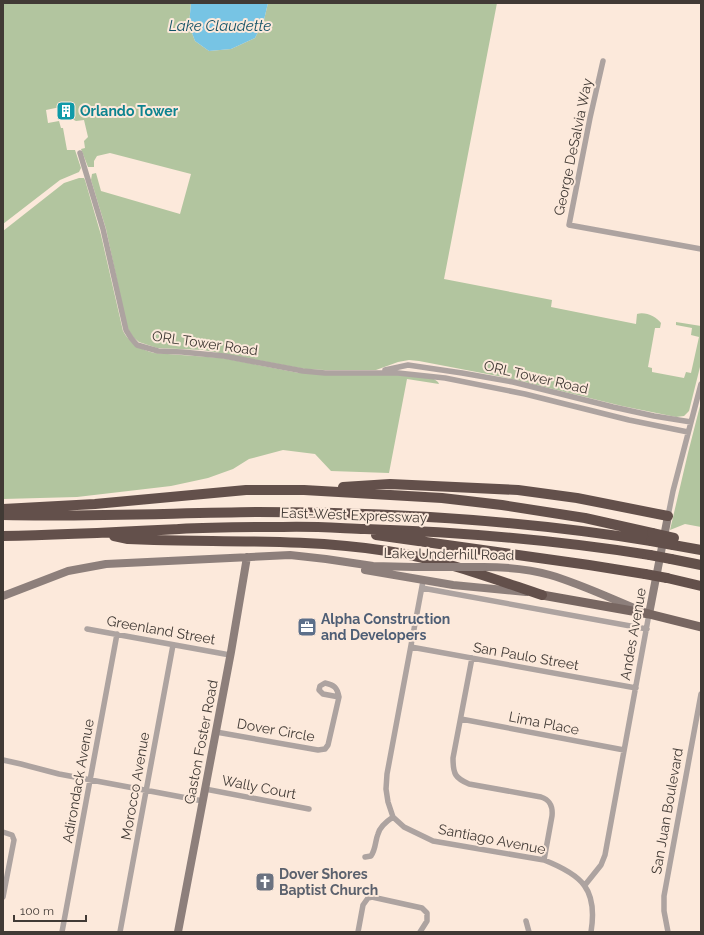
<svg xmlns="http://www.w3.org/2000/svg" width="704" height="935" font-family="Raleway,sans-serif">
  <rect width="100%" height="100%" fill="#fce9db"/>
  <path fill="#b2c59f" d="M3,3h188l-2,22 6,16 14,10 22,-2 24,-11 9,-18 4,-17h229l-53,276 108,21 -1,7 85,17 1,-10c8,-3 20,3 24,9l-1,5h-5l-7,39 4,1v4l32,6 2,-6 5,1 8,-36 -8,-2 1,-7 -16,-3v-3l25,4v37l-12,48 -5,5 -8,1 -54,-11 -114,-28 -89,-17 -10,-1 -11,2 -22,8h-52l-19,-1 -86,-16 -16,-3 -46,-2 -18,-6 -6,-5 -6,-10 -21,-98 -15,-49 1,-6 4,-1 5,18 79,23 11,-40 -81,-21 -13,3 -3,5v6h-6l-7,-18 4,-1 -1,-7 4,-4 -4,-17 -8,1 -2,-1 -3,-14 -1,-1 -24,5 2,13 11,-2 2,7h2l4,22h8l6,18 -2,4 -19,8 -57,44z
    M79,178h5l1,2 16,55 22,96c7,13 17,18 31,22l68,5 77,15 95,1 40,5 4,3 1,2 -32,-5 -18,94 -58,-2 -16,-17 -32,-4 -34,9 -16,10 -25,9 -37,8 -94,11 -74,2v-268l61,-48z
    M701,402v125l-16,-3 -15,6 18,-77z"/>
  <path fill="#77c4e4" d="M191,3h77l-4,17 -9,18 -24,11 -22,2 -14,-10 -6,-16z"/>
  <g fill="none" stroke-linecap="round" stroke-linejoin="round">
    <path stroke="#ada3a0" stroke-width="5.5" d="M603,61l-13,57 -21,107 132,24
      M80,153l23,76 23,101 5,8 6,7 21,6 24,1 42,4 79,15 22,2h73l47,5 80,16 104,26 59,12
      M385,370l23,-5 54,8 51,9 100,25 41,9 37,6
      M668,516l5,-25 28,-107
      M423,581l-36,193 -1,15 2,13 5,15 11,10 29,14 111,19c38,15 54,29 47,72
      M422,588l225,41
      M87,629l143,26
      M411,647l225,41
      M472,658l-19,100c0,16 2,20 16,26l72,13c9,3 12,9 11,19l-8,44
      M461,719l163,31
      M216,732l102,18 7,-1 3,-4 11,-48c-2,-10 -5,-12 -14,-14l-5,3 -1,4 4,4 16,3
      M3,760l18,4 38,10 144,27
      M205,789l104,20
      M3,832l9,3 2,5 -11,57
      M365,857l6,-1c5,-7 4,-15 7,-22 2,-8 9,-13 15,-17
      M585,885l16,-20 4,-10 44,-241
      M526,921l3,11
      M62,932l55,-298
      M120,932l53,-287
      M358,932l5,-27 5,-7 4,-1 50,11 5,5v8l-7,11
      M668,932l-4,-21v-15l37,-202"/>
    <path stroke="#8d7f7b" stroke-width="8" d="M483,567c22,0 46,2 67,8 34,10 66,26 99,39l19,-98
      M365,570l88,15 73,7
      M3,596l65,-25 38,-7 184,-9 36,4 47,7 41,1
      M178,932l53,-280 16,-95"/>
    <path stroke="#776661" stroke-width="9" d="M542,595l107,19 52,13"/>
    <path stroke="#63504b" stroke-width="10" d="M343,487l47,-3 128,6 59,8 91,18
      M3,509l92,-5 151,-14h58l138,8 60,7 83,13 67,15
      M3,515c85,2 170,-2 254,-3 132,0 264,8 394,29
      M376,535l213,30 56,9
      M3,536c59,-1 117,-4 176,-7 35,-2 69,-2 104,-2 27,-1 55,1 82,2 95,3 191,11 285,26
      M114,536l14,3 26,1c77,2 157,-1 233,11 54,8 104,27 155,44
      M673,545l28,5
      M671,559l30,6
      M667,578l34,8"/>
    <path stroke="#8d7f7b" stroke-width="8" d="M414,567h69"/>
    <path stroke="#63504b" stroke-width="10" d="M652,533l22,5
      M651,541l22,4
      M650,555l21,4
      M645,574l22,4"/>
  </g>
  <defs>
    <g id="building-square" transform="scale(1)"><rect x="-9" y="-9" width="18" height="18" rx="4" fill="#0f9aa8" stroke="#fce9db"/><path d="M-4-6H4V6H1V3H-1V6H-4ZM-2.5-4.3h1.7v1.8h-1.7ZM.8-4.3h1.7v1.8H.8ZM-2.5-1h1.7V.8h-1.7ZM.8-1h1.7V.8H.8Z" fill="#fff"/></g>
    <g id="office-square" transform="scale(1)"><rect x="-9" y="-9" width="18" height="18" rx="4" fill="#5c6f8a" stroke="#fce9db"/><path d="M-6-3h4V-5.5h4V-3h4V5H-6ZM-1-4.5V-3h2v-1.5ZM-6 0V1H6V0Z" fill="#fff"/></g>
    <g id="church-square" transform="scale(1)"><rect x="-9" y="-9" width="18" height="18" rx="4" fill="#6b7280" stroke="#fce9db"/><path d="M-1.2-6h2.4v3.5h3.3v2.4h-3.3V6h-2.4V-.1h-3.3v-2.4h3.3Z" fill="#fff"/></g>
  </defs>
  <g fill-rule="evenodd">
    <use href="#building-square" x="66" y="111"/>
    <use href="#office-square" x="307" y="627"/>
    <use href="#church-square" x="265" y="882"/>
  </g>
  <g text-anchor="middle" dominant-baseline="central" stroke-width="4" stroke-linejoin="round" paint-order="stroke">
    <g font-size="14" font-weight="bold" fill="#0d838f" stroke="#fce9db" text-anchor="start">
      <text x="80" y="111">Orlando Tower</text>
    </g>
    <g font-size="14" fill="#413a35" stroke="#fce9db">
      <text transform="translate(573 147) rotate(-78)">George DeSalvia Way</text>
      <text transform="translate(205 343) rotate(8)">ORL Tower Road</text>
      <text transform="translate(536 377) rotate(13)">ORL Tower Road</text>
      <text transform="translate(354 515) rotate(2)">East-West Expressway</text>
      <text transform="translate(449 554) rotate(1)">Lake Underhill Road</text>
      <text transform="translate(161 630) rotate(10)">Greenland Street</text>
      <text transform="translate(633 634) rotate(-80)">Andes Avenue</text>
      <text transform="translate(526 656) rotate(10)">San Paulo Street</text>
      <text transform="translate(544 723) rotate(11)">Lima Place</text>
      <text transform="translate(276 730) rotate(10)">Dover Circle</text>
      <text transform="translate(201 742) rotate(-79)">Gaston Foster Road</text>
      <text transform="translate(78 781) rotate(-80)">Adirondack Avenue</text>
      <text transform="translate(135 786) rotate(-80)">Morocco Avenue</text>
      <text transform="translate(259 787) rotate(11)">Wally Court</text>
      <text transform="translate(667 811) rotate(-80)">San Juan Boulevard</text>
      <text transform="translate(492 839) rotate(11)">Santiago Avenue</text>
    </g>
    <g font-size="14" font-weight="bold" fill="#4e5e75" stroke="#fce9db" text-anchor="start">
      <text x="321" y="619">Alpha Construction<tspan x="321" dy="16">and Developers</tspan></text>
    </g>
    <g font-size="14" font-weight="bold" fill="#5b616d" stroke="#fce9db" text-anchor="start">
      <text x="279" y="874">Dover Shores<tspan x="279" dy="16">Baptist Church</tspan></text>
    </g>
    <g font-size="15" font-style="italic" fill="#115167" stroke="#fce9db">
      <text x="220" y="26">Lake Claudette</text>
    </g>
  </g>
  <rect width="704" height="935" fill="none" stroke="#413a35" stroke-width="8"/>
  <path d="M14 915v6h72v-6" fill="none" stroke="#413a35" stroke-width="2"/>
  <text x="20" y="915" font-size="12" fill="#413a35" stroke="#fce9db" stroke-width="3" paint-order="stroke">100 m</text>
</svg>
